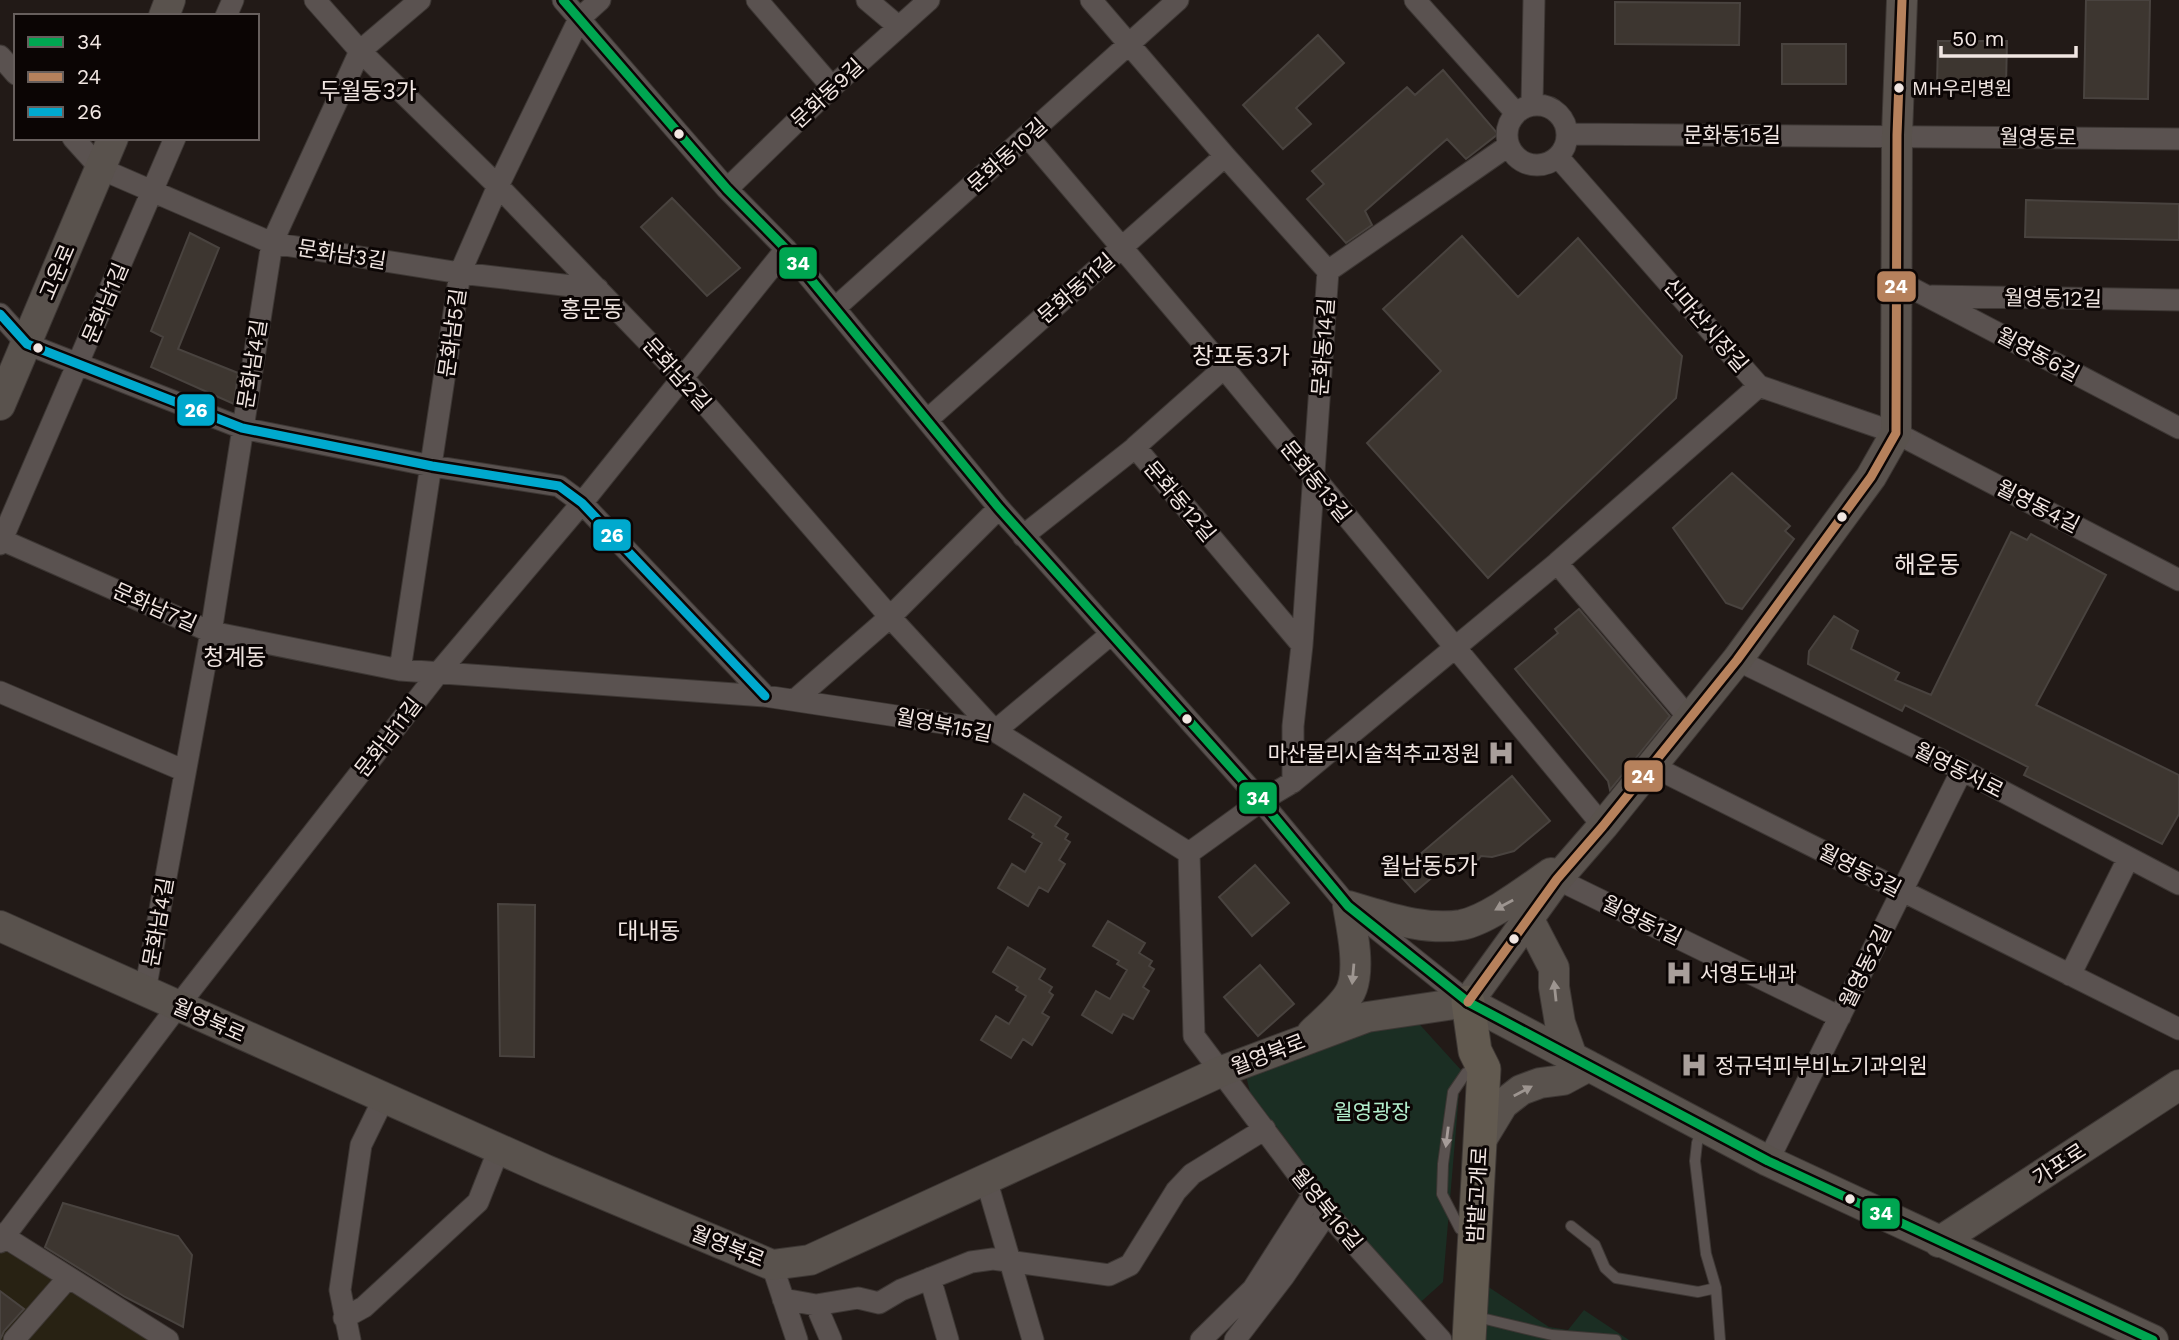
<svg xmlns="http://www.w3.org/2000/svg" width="2179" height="1340" font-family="'Work Sans','Noto Sans KR',sans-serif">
  <rect width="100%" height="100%" fill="#221a17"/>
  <path fill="#282213" d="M4,1250l150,88 2,2h-156v-86z"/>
  <path fill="#1b2e23" d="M1412,1016l49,54 -18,212 -29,26 -164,-216 -5,-20z
    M1487,1286l62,41 19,3 16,-20 45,30h-147z"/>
  <path fill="#3d3630" stroke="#49433f" stroke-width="2" d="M2086,0h64l-2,99 -64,-1z
    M1615,2l125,1 -1,42 -124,-1z
    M1318,35l26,28 -48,45 15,16 -28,25 -40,-44z
    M1938,41h69l-1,45h-69z
    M1782,44h64v40h-64z
    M1443,70l55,64 -32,25 -19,-20 -82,72 7,14 -26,18 -39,-44 17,-15 -12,-13 95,-84 8,8z
    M672,198l68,70 -33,28 -66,-69z
    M2026,200l153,4v36l-154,-3z
    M190,233l29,15 -41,101 60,24 -4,31 -83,-37 12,-30 -12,-6z
    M1462,236l56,61 60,-59 104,118 -6,42 -188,180 -121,-135 74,-72 -58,-62z
    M1732,473l58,53 -5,5 9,8 -52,70 -16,-6 -53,-75z
    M2011,532l16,8 4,-6 75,41 -70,130 143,70v39l-17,30 -138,-69 4,-8 -123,-62 -3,6 -94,-47 1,-13 25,-35 24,15 -7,18 48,24 -4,7 36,15z
    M1579,609l91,107 -60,74 -2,-9 -93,-112 43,-36 -3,-4z
    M1512,776l38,45 -36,30 -22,6 -11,-1 -3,4 -16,9h-20l-27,23 -17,-19z
    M1024,794l37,23 -6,9 13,8 -3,5 5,3 -11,18 6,4 -17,28 -9,-5 -11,19 -30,-18 14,-24 13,8 17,-29 -10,-6 2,-3 -25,-15z
    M1255,865l34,38 -37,33 -33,-39z
    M498,904l37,1 -1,152 -34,-1z
    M1108,921l37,22 -6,10 13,8 -3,5 5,3 -11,18 6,4 -16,28 -10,-5 -11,19 -30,-18 14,-24 14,8 17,-29 -10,-6 2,-3 -26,-15z
    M1008,947l37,22 -6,10 13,8 -3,5 4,3 -11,18 7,4 -17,28 -9,-6 -12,19 -30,-18 15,-24 13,8 17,-28 -10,-6 2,-3 -25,-15z
    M1260,965l34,39 -36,32 -34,-39z
    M63,1203l115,33 14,19 -9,72 -58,-30 -80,-50z
    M0,1291l24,18 -20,22 -4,9z"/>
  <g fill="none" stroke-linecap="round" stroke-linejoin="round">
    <g stroke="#3d3734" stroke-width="12">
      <path id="lane" d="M1702,1129l-5,14 -2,18 11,93 10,34 4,52
        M1571,1226l24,19 10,23 11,10 82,14 18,-4
        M1460,1229l-18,-35 1,-30 10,-72 13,-19
        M1473,1316l79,19 64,5"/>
    </g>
    <g stroke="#3d3734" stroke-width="23">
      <path id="street" d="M315,0l45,51 138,135 184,191 208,240 105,114 115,-96
        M563,0l164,189 59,60 213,259 262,293 87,105 120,96
        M757,0l75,87
        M867,0l32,27
        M1091,0l134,156 103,115 -26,374 -9,81v56
        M1415,0l101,113
        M226,16l7,-16
        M0,56l16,18
        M1507 135a30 30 0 1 1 60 0a30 30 0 1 1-60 0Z
        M1532,105l2,-105
        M1568,134l611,5
        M1028,137l196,231 379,458
        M73,138l28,31 171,74 188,30 138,16
        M1558,157l201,229 137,47 283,147
        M727,189l105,-102 97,-87
        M1328,271l180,-125
        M1898,281l281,147
        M1932,296l247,4
        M835,308l343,-308
        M0,314l27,30 215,84 190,38 127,20 23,17 183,193
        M1224,368l-89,79 167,198
        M927,420l298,-264
        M1023,536l114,-90
        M2,540l209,92 189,38 365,26 230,35 194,122
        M0,544l175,-406
        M1557,563l132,155
        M1737,660l225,110 217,114
        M400,670l60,-397 38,-87 81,-167 21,-19
        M0,692l185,79
        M796,699l94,-82 109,-109
        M1650,765l529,264
        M1189,853l72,-52 32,-19 264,-219 202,-177
        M1189,853l5,183 133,177 114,127
        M1557,879l283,138
        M2070,975l58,-116
        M145,991l66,-359 61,-389 88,-192 60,-51
        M1768,1161l194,-391
        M986,1179l47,161
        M0,1234l168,106
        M0,1242l178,-236 261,-334 143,-169 204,-254
        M772,1265l25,75
        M930,1278l18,62
        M783,1299l33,6 42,-7 21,5 22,-13 70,-28 22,-3 116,16 21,-10 46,-74 16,-17 73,-45
        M816,1305l15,35
        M344,1318l20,-11 114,-105 21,-53
        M14,1340l54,-62
        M350,1340l-10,-50 21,-145 23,-47
        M1201,1340l52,-51 60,-94
        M1235,1340l49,-64 43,-63"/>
    </g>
    <g stroke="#3d3734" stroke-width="32">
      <path id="secondary" d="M164,16l6,-16
        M0,405l113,-267
        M1528,918l26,50v19l6,36 12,34
        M0,926l546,244 226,95 38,-5 412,-189 145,-54 101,-15
        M1468,1002l89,-123 46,-53 134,-166 134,-183 25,-44 1,-298 5,-135
        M1468,1002l300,159 385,179
        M1312,1033c11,-11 35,-30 40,-45 8,-22 0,-59 -4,-82 36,10 75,25 113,19 27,-5 67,-36 90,-52
        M1480,1142l23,-38 18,-14 19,-7 23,-3 26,-14
        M1939,1242l240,-157"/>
    </g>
    <g stroke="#3d3734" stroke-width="35">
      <path id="primary" d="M1468,1002l7,49 9,18 -15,271"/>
    </g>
    <use href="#lane" stroke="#5a5250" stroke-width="10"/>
    <use href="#street" stroke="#5a5250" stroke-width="21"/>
    <use href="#secondary" stroke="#59524d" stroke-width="30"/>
    <use href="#primary" stroke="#625a50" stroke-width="33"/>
    <g stroke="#0b0504" stroke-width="14">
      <path id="bus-1" d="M563,0l164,189 59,60 213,259 262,293 87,105 120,96 300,159 385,179"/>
    </g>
    <g stroke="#0b0504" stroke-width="14">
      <path id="bus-2" d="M1468,1002l89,-123 46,-53 134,-166 134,-183 25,-44 1,-298 5,-135"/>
    </g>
    <g stroke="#0b0504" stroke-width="14">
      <path id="bus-3" d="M0,314l27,30 215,84 190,38 127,20 23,17 183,193"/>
    </g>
    <use href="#bus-1" stroke="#00a651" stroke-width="9"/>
    <use href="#bus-2" stroke="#b6815c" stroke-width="9"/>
    <use href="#bus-3" stroke="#00a9ce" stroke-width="9"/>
  </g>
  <defs><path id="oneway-solid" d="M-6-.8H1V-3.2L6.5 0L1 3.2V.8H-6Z" transform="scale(1.75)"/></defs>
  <g fill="#9d9590">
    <use href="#oneway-solid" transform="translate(1504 905) rotate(151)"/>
    <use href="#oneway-solid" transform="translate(1353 974) rotate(95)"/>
    <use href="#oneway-solid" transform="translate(1555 991) rotate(-96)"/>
    <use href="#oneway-solid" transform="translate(1523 1091) rotate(-28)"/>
  </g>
  <use fill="#a69c99" href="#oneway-solid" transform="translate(1447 1137) rotate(97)"/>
  <defs>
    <g id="hospital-bare" transform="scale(2.1)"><path d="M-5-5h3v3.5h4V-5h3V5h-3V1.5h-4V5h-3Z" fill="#a99f9b" stroke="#0b0504" stroke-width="2.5" paint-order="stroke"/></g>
  </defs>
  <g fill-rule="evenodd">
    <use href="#hospital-bare" x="1501" y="753"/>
    <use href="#hospital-bare" x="1679" y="973"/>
    <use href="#hospital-bare" x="1694" y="1065"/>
  </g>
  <g fill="#f1e6e2" stroke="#0b0504" stroke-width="2.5">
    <circle cx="1899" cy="88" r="6"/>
    <circle cx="679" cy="134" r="6"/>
    <circle cx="38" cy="348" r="6"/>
    <circle cx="1842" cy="517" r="6"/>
    <circle cx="1187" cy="719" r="6"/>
    <circle cx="1514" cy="939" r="6"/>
    <circle cx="1850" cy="1199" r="6"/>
  </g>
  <g text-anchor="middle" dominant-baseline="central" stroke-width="6" stroke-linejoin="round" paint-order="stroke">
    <g font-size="19" fill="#f1e6e2" stroke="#0b0504" text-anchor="start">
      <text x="1912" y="88">MH우리병원</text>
    </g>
    <g font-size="21" fill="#f1e6e2" stroke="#0b0504">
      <text transform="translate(827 93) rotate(-43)">문화동9길</text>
      <text x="1732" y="134">문화동15길</text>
      <text transform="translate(2038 137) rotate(1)">월영동로</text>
      <text transform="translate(1007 155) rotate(-42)">문화동10길</text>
      <text transform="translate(342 254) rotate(9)">문화남3길</text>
      <text transform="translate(57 272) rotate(-67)">고운로</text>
      <text transform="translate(1076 288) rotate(-41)">문화동11길</text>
      <text transform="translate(2053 298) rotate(1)">월영동12길</text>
      <text transform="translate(105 303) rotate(-67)">문화남1길</text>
      <text transform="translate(1706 325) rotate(49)">신마산시장길</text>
      <text transform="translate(452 333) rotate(-82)">문화남5길</text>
      <text transform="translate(1323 347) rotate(-86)">문화동14길</text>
      <text transform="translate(2038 354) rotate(28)">월영동6길</text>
      <text transform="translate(252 364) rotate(-81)">문화남4길</text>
      <text transform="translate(677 374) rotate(48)">문화남2길</text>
      <text transform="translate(1316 481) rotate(51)">문화동13길</text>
      <text transform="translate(1180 501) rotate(50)">문화동12길</text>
      <text transform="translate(2038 506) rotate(27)">월영동4길</text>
      <text transform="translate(155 607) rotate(24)">문화남7길</text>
      <text transform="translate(944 725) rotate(11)">월영북15길</text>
      <text transform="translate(388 737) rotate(-52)">문화남11길</text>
      <text transform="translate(1959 770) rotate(27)">월영동서로</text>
      <text transform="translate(1860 870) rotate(27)">월영동3길</text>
      <text transform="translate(1642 920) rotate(26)">월영동1길</text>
      <text transform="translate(158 922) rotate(-80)">문화남4길</text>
      <text transform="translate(1865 966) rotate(-64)">월영동2길</text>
      <text transform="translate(209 1020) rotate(24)">월영북로</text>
      <text transform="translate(1268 1054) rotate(-21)">월영북로</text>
      <text transform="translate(2059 1164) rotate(-33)">가포로</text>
      <text transform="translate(1477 1195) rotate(-87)">밤밭고개로</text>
      <text transform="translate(1327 1209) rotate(51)">월영북16길</text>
      <text transform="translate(728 1246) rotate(22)">월영북로</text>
    </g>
    <g font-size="21" fill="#f1e6e2" stroke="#0b0504" text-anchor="start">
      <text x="1480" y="753" text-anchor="end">마산물리시술척추교정원</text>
      <text x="1700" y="973">서영도내과</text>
      <text x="1715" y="1065">정규덕피부비뇨기과의원</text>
    </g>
    <g font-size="21" fill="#b3efcd" stroke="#0b0504">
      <text x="1372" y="1111">월영광장</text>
    </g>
    <g font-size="23" fill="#f1e6e2" stroke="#0b0504">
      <text x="368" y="91">두월동3가</text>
      <text x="592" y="309">홍문동</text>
      <text x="1241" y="356">창포동3가</text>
      <text x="235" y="657">청계동</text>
      <text x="1429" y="866">월남동5가</text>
      <text x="649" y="931">대내동</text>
    </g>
    <g font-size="24" fill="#f1e6e2" stroke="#0b0504">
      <text x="1927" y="565">해운동</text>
    </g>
  </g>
  <g stroke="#0b0504" stroke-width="2.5">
    <rect x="778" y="246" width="40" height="34" rx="7" fill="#00a651"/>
    <rect x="1876" y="270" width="41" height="33" rx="7" fill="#b6815c"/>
    <rect x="176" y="393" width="40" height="34" rx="7" fill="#00a9ce"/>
    <rect x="592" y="518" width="40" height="34" rx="7" fill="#00a9ce"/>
    <rect x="1623" y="759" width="41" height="34" rx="7" fill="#b6815c"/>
    <rect x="1238" y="781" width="40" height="34" rx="7" fill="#00a651"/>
    <rect x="1861" y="1197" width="40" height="33" rx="7" fill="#00a651"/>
  </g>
  <g font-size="19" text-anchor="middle" font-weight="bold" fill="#fff">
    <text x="798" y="270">34</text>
    <text x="1896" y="293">24</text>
    <text x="196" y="417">26</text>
    <text x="612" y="542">26</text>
    <text x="1643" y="783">24</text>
    <text x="1258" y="805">34</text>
    <text x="1881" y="1220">34</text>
  </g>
  <rect x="14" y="14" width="245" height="126" fill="#0b0504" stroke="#675f5d" stroke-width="2"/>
  <rect x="28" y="37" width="35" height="10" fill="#00a651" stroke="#675f5d" stroke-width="2"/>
  <text x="77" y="49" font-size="21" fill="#f1e6e2">34</text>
  <rect x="28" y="72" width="35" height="10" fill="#b6815c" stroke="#675f5d" stroke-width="2"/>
  <text x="77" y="84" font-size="21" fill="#f1e6e2">24</text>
  <rect x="28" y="107" width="35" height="10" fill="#00a9ce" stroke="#675f5d" stroke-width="2"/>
  <text x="77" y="119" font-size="21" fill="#f1e6e2">26</text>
  <path d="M1941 46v10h135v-10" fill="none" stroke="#f1e6e2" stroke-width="3.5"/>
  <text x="1952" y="46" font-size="21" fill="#f1e6e2" stroke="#0b0504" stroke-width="5" paint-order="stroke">50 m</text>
</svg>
